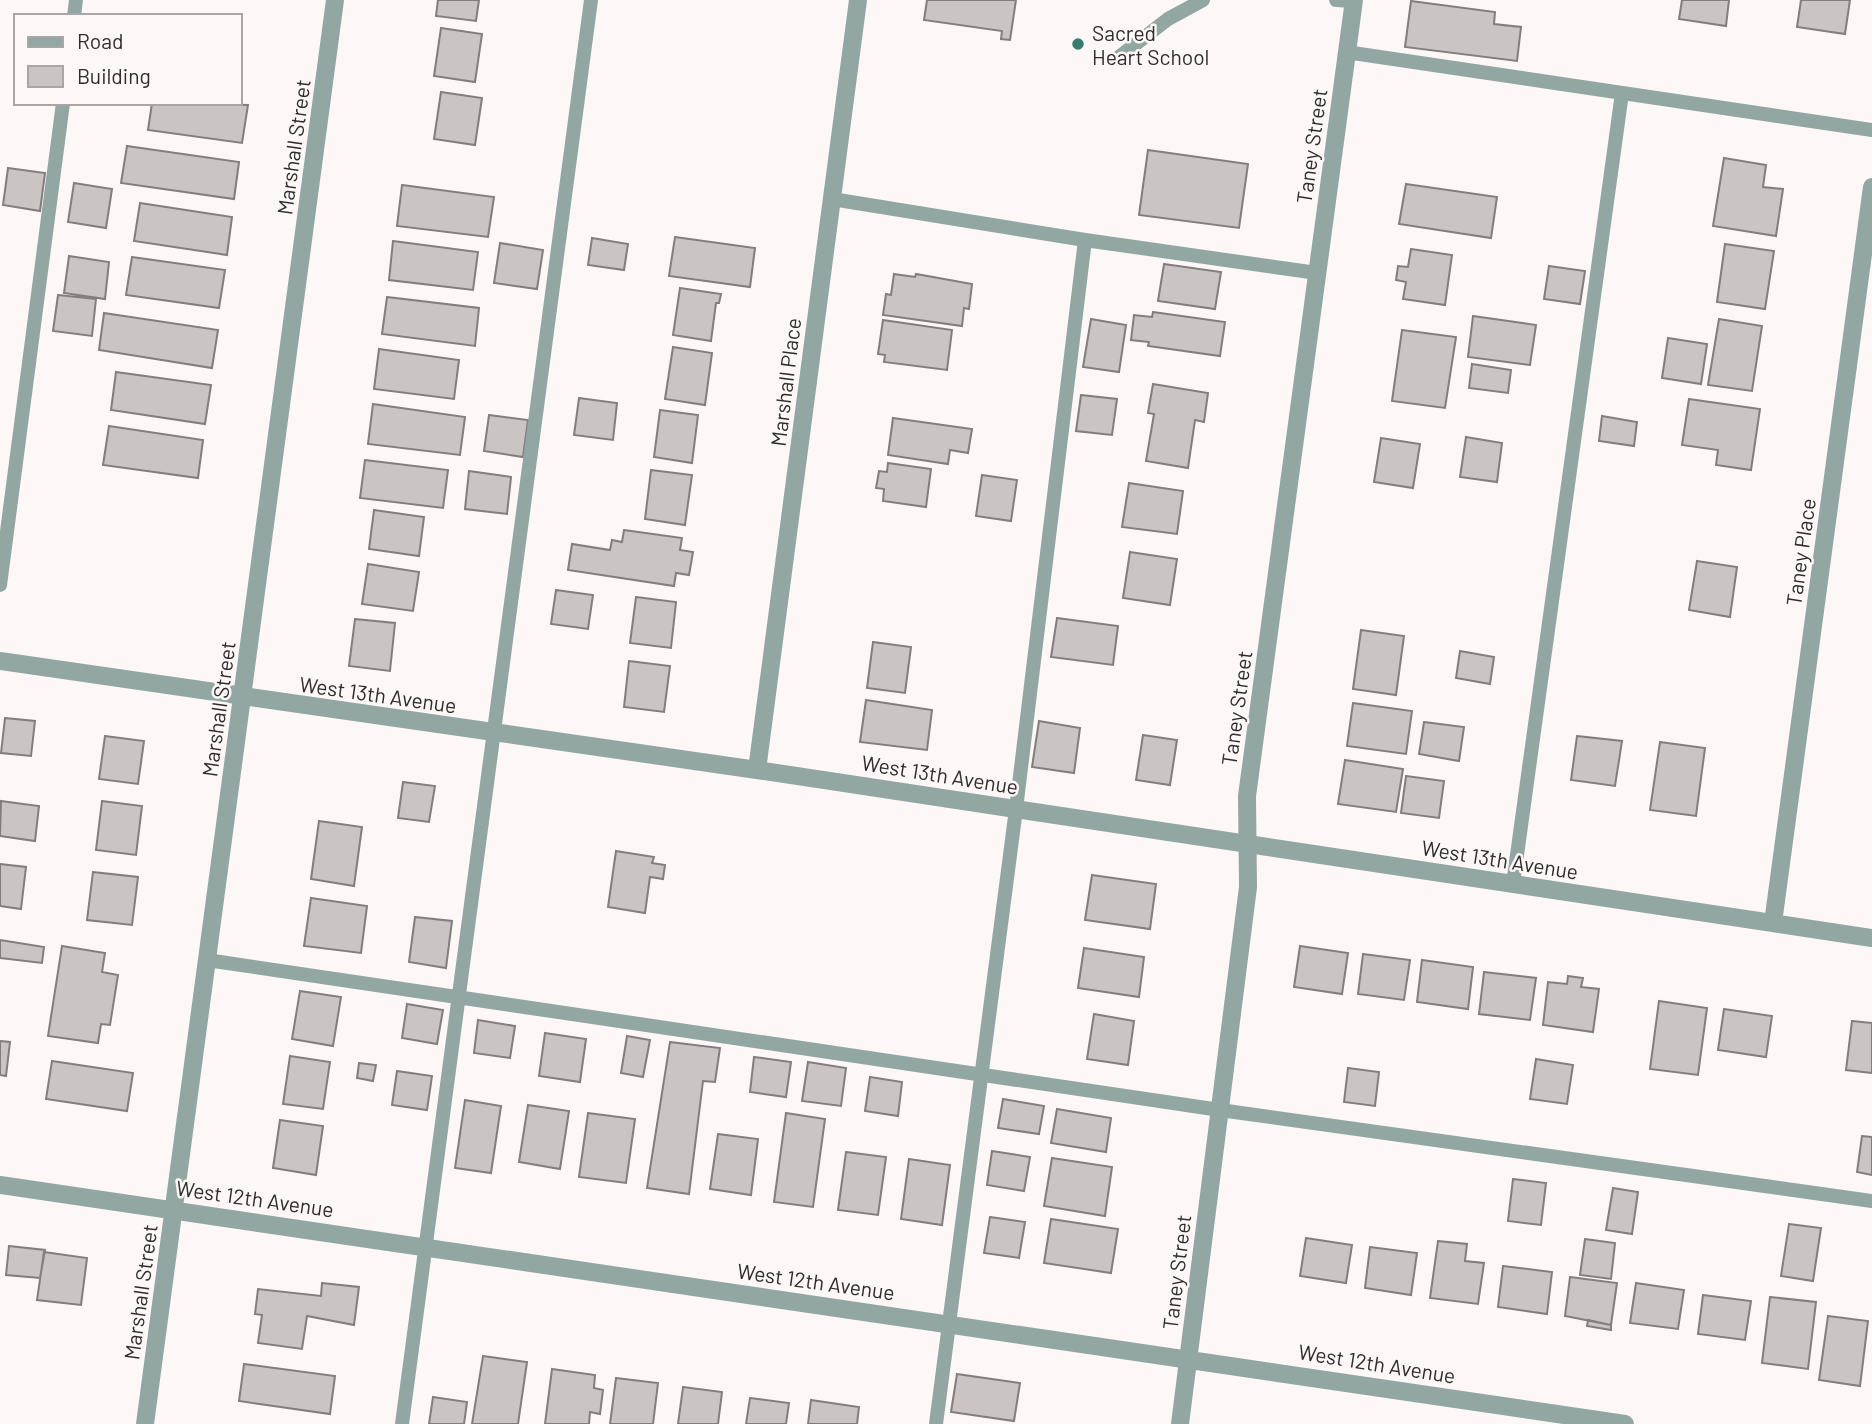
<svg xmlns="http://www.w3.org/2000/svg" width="1872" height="1424" font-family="Barlow,sans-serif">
  <rect width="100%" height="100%" fill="#fdf7f8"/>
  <path fill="#cac4c5" stroke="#827d7e" stroke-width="2" d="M438,0h41l-3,21 -40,-5z
    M927,0h89l-6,40 -9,-1 1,-8 -78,-11z
    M1682,0h47l-3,26 -47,-7z
    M1801,0h49l-5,34 -48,-7z
    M1411,1l84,11 -1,12 27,3 -4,34 -112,-14z
    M441,28l41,6 -7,48 -41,-6z
    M441,92l41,6 -7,47 -41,-6z
    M152,103l96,2 -6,38 -94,-13z
    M127,146l112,16 -5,37 -113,-16z
    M1148,150l100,14 -9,64 -100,-13z
    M1724,158l42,7 -3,22 20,2 -7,47 -63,-10z
    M8,168l37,5 -5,38 -37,-6z
    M74,183l38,6 -6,39 -38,-6z
    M1406,184l91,13 -6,41 -92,-14z
    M402,185l92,12 -6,40 -91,-11z
    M140,203l92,14 -5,38 -93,-14z
    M675,237l80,11 -5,39 -81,-11z
    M592,238l36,6 -4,26 -36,-5z
    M393,241l85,11 -5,38 -84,-10z
    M500,243l43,7 -6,39 -43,-6z
    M1725,244l49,7 -9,58 -48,-7z
    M1411,249l41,6 -7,50 -42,-6 3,-17 -10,-2 2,-14 10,1z
    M69,256l40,6 -4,37 -41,-6z
    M132,257l93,13 -6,38 -93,-13z
    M1164,264l57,8 -6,37 -57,-8z
    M1549,266l36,5 -5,33 -36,-5z
    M894,274l21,3 1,-3 56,10 -3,25 -5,-1 -2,18 -79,-11 3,-21 5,1z
    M680,288l41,6 -2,9h-3l-5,38 -38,-6z
    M58,295l38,4 -4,37 -39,-5z
    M387,297l92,11 -4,38 -93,-12z
    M1153,312l72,10 -5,34 -72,-10 1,-4 -18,-2 3,-25 18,2z
    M104,313l114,17 -6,38 -113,-18z
    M1473,316l63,9 -6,40 -62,-8z
    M1091,319l35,6 -7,47 -36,-5z
    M1719,319l43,7 -10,65 -44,-6z
    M883,320l69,10 -5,40 -63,-8 1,-7 -7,-1z
    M1402,330l54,7 -11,71 -53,-7z
    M1668,338l39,6 -6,40 -39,-6z
    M673,347l39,6 -7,52 -40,-6z
    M379,349l80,11 -5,39 -80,-10z
    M1472,364l39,6 -3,23 -39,-5z
    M116,372l95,13 -6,39 -94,-14z
    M1153,384l55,9 -4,29 -9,-2 -7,48 -42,-7 8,-47 -6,-1z
    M1081,395l36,4 -5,36 -36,-4z
    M579,398l38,5 -4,37 -39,-5z
    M1689,399l71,10 -9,61 -35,-5 2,-15 -36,-5z
    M373,404l92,13 -5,38 -92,-11z
    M660,410l38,5 -6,48 -38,-6z
    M489,415l39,5 -5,37 -39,-6z
    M1602,416l35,6 -3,24 -35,-5z
    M893,418l79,11 -4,24 -18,-3 -2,14 -60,-9z
    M109,426l94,14 -5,38 -95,-13z
    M1466,437l36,6 -5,39 -37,-5z
    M1381,438l39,6 -7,44 -39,-6z
    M365,460l83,10 -5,38 -83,-10z
    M888,463l43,6 -5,38 -43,-6 1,-12 -8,-1 3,-17 8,1z
    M651,470l41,5 -7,50 -40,-6z
    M469,471l42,6 -4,37 -42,-5z
    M982,475l35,5 -6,41 -35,-5z
    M1129,483l54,8 -6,43 -55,-7z
    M374,510l50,7 -5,39 -50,-7z
    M624,530l58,8 -2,12 13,2 -4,23 -13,-2 -2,13 -106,-16 4,-26 38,6 2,-10 10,2z
    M1130,552l47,7 -7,46 -47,-7z
    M1697,561l40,6 -7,50 -41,-7z
    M368,564l51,8 -6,39 -51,-7z
    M556,590l37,5 -5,34 -37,-5z
    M636,597l40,5 -5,46 -41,-5z
    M1057,618l61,8 -5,39 -62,-8z
    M355,619l40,4 -5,48 -41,-5z
    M1361,630l43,6 -8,59 -43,-6z
    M873,642l38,5 -6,46 -38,-5z
    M1460,651l34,6 -4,27 -34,-6z
    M629,661l41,5 -6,46 -40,-5z
    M866,700l66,10 -5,40 -67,-8z
    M1353,703l59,8 -6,43 -59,-8z
    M5,718l30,3 -4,35 -30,-3z
    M1039,721l41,7 -6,45 -42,-6z
    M1424,722l40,5 -5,34 -40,-7z
    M1143,735l34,5 -7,45 -34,-5z
    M105,736l39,5 -6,43 -39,-5z
    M1577,736l45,5 -7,45 -44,-6z
    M1660,742l45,6 -9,68 -46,-6z
    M1345,760l58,9 -7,43 -58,-8z
    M1406,776l38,5 -5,37 -38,-5z
    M403,782l32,4 -6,36 -31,-4z
    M1,801l38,5 -4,35 -35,-5z
    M102,801l40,5 -6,49 -40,-5z
    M319,821l43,6 -8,59 -43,-7z
    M616,851l38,6 -2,6 13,2 -2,14 -13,-2 -5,36 -37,-6z
    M0,864l26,3 -5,42 -21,-3z
    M93,872l45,5 -6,48 -45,-5z
    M1092,875l64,9 -6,45 -65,-9z
    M311,898l56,8 -6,47 -57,-7z
    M415,917l37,4 -6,47 -37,-6z
    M0,940l44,7 -2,16 -42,-5z
    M62,946l43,7 -3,19 16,3 -8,50 -9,-1 -3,19 -50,-7z
    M1300,946l48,7 -6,41 -48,-7z
    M1084,948l60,9 -5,40 -61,-9z
    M1363,954l47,6 -6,40 -46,-6z
    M1422,960l51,7 -5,42 -51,-7z
    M1484,972l52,6 -6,42 -51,-6z
    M1568,976l15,2 -2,9 18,2 -6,43 -50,-7 5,-43 19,2z
    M300,991l41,6 -8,49 -41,-7z
    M1659,1001l48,7 -9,67 -48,-6z
    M407,1004l36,6 -6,34 -35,-6z
    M1724,1009l48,7 -6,41 -48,-7z
    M1094,1014l40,7 -6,44 -41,-6z
    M478,1020l37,6 -5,32 -36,-5z
    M1852,1021l20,2v50l-26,-3z
    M545,1033l41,6 -6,43 -41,-6z
    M627,1036l23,4 -7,37 -22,-4z
    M0,1041l10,1 -4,34 -6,-1z
    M670,1042l50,6 -5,34 -12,-1 -14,113 -42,-6z
    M290,1056l40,6 -7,47 -40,-5z
    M754,1057l37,5 -5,35 -36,-5z
    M1536,1059l37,6 -6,39 -37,-5z
    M52,1061l81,12 -6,38 -81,-12z
    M808,1062l38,6 -5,38 -39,-5z
    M359,1063l17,2 -3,16 -16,-3z
    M1348,1068l31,4 -4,34 -31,-4z
    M397,1071l35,5 -5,34 -35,-5z
    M870,1077l32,5 -4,34 -33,-5z
    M1003,1099l41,7 -5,28 -41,-6z
    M465,1100l36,6 -10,67 -36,-5z
    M528,1105l41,6 -9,58 -41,-7z
    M1057,1109l54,9 -5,34 -55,-9z
    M588,1113l47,6 -9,64 -47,-6z
    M786,1113l39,6 -12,88 -39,-5z
    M280,1120l43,6 -7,49 -43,-7z
    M718,1134l40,5 -7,56 -41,-6z
    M1862,1136l10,1v38l-15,-3z
    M992,1151l38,6 -6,34 -37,-6z
    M846,1152l40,5 -8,58 -40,-5z
    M1052,1158l60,9 -7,49 -61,-10z
    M909,1159l41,6 -8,60 -41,-6z
    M1513,1179l33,4 -5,42 -33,-4z
    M1613,1188l25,4 -6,42 -26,-4z
    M990,1217l35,5 -6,36 -35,-5z
    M1051,1219l67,10 -7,44 -67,-10z
    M1789,1224l32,4 -8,53 -32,-5z
    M1306,1238l46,7 -6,38 -46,-7z
    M1585,1239l30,4 -4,36 -31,-4z
    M1438,1241l29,3 -2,17 19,2 -6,41 -48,-6z
    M9,1246l36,4 -5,28 -34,-3z
    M1370,1247l47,6 -6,42 -46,-7z
    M44,1252l43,6 -6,47 -44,-5z
    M1503,1266l49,6 -5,42 -49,-7z
    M1570,1277l47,6 -6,42 -46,-9z
    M322,1283l37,4 -5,38 -47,-9 -5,33 -44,-6 4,-28 -7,-1 3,-25 63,7z
    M1636,1283l48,7 -6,39 -48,-6z
    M1703,1295l48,6 -6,39 -47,-6z
    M1770,1297l46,5 -8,67 -46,-6z
    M1828,1316l40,5 -8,65 -41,-6z
    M1588,1320l23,5v5l-24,-4z
    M483,1356l44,6 -9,62h-46z
    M244,1364l91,12 -5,38 -91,-13z
    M552,1369l43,6 -1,13 9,2 -3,24 -10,-2 -1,12h-44z
    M957,1374l63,9 -6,38 -63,-9z
    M616,1378l42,5 -5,41h-43z
    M683,1387l39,5 -4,32h-40z
    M433,1397l34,5 -3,22h-35z
    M750,1398l39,5 -3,21h-40z
    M811,1400l48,7 -2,17h-49z"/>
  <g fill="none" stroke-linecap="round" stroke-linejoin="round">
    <path stroke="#92a6a2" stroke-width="14" d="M1336,0l17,1
      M74,16l2,-16
      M1346,52l526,78
      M1119,57l49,-38 35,-19
      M832,199l253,41 232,33
      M0,585l63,-482
      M1513,884l109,-791
      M207,960l1013,150 652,91
      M402,1424l189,-1424
      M936,1424l80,-615 69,-569"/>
    <path stroke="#92a6a2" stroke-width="18" d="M0,661l757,109 1115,168
      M757,770l101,-770
      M1773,923l99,-736
      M0,1185l1625,239
      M145,1424l190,-1424
      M1180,1424l68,-537 -1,-91 107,-796"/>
  </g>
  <circle fill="#397d71" stroke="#fdf7f8" stroke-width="2.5" cx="1078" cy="44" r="7"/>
  <g text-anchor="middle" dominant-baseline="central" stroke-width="5" stroke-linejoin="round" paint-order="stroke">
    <g font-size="21" fill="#2e2c2d" stroke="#fdf7f8" text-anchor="start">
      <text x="1092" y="32">Sacred<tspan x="1092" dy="24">Heart School</tspan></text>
    </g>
    <g font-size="21" fill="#2e2c2d" stroke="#fdf7f8">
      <text transform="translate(1311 146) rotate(-82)">Taney Street</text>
      <text transform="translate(293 147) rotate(-82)">Marshall Street</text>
      <text transform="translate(785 382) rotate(-83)">Marshall Place</text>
      <text transform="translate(1800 552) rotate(-82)">Taney Place</text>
      <text transform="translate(378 694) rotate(8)">West 13th Avenue</text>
      <text transform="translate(1236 708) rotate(-82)">Taney Street</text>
      <text transform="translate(218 709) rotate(-82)">Marshall Street</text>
      <text transform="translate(940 774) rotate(9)">West 13th Avenue</text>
      <text transform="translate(1500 859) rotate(9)">West 13th Avenue</text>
      <text transform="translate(255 1198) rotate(8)">West 12th Avenue</text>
      <text transform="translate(1176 1272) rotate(-83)">Taney Street</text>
      <text transform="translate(816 1281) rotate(8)">West 12th Avenue</text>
      <text transform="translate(140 1292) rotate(-82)">Marshall Street</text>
      <text transform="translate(1377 1363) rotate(9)">West 12th Avenue</text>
    </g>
  </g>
  <rect x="14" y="14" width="228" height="91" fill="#fdf7f8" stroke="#aaa6a7" stroke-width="2"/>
  <rect x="28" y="37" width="35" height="10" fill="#92a6a2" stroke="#aaa6a7" stroke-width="2"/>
  <text x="77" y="49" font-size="21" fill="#2e2c2d">Road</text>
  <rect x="28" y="66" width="35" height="21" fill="#cac4c5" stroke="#aaa6a7" stroke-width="2"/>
  <text x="77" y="84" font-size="21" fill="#2e2c2d">Building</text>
</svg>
